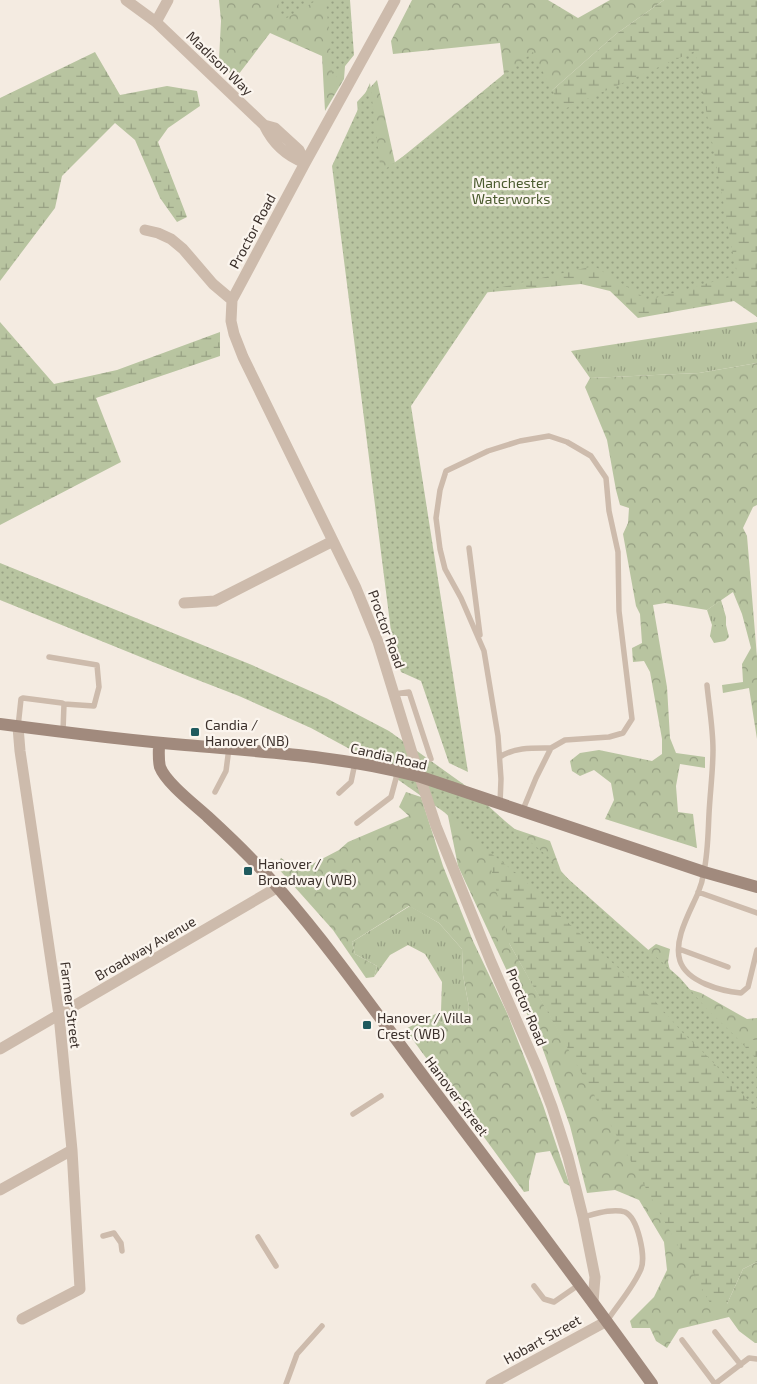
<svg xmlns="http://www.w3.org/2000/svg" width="757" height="1384" font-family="'Exo 2',sans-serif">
  <defs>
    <pattern id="grass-tufts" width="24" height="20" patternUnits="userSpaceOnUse" patternTransform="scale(1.25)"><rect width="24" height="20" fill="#b8c4a0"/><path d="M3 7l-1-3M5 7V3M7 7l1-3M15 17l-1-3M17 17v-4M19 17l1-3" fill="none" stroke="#97a083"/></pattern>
    <pattern id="forest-crowns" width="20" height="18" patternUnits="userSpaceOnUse" patternTransform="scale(1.25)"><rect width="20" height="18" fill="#b8c4a0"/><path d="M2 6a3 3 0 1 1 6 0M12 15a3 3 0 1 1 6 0" fill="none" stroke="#97a083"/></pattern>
    <pattern id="wetland-marsh" width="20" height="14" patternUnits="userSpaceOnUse" patternTransform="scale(1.25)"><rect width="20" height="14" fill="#b8c4a0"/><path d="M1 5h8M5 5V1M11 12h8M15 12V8" fill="none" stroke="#97a083"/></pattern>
    <pattern id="park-dots" width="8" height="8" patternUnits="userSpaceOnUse" patternTransform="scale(1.25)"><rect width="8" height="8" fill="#b8c4a0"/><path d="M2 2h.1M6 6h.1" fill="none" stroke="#97a083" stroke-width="1.8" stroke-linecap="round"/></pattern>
  </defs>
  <rect width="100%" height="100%" fill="#f4ebe1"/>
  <path fill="url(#grass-tufts)" d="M757,322v41l-58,10 -109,5 -19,-27z
    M721,600l5,17v8h-14l-5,-15z
    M410,906l29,17 23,26 1,26 6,32 -2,17 -15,2 -24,-8 13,-7 1,-29 -17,-28 -17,-9 -18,10 -16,22 3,-11 -22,-12 -3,-12z"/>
  <path fill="url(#forest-crowns)" d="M219,0h122l5,53 -2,26 -19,32 -3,-55 -52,-23 -35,46 -16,-19 2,-39z
    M412,0h136l30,18 32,-18h54l-48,34 -111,98 -141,60 -7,-90 20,-22 18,83 109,-89 -4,-31 -107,11 -2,-13z
    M757,363v142l-4,2 -10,21 4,8 10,121v82l-8,-51 -26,5 -1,-8 21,-3 -1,-18 9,-16 -9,-34 -9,-22 -26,18 -42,-7 -12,2 14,82 3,51 6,15 29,4v11l-25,-4 -4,22 2,26 15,2 4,34 -92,-29 9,-19 -3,-17 -17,-13 -14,6 -8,-5 -2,-10 10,-8 19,-3 53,11 10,-7v-15l-12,-67 -6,-11 -11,1 -1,-14 10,-5 -2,-29 -4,-8 -13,-72 5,-11 1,-15 -9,-3 -4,-15 -9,-50 -22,-53 5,-9 109,-5z
    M712,625h14l3,12 -4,4 -11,2 -4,-7z
    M406,792l15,5 22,69 30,75 34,72 36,92 27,81 -6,-3 -14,-32 -14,2 -7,28v10l-5,1 -119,-163 23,-11 24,8 15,-2 2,-17 -6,-32 -1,-26 -23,-26 -30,-17 -57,36 3,12 22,12 -3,11 -8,1 -33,-48 -57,-64 5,-8 18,13 40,-21 9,-8 61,-26 -10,-9z
    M446,806l104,35 11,30 31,34 51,49 13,-10 14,5 -2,13 3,13 11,12 19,6 46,26 10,-1v22h-7l-3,16 -238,-113 72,127 146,234 16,-35 14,-7v81h-2l-16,-12 -10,-14 -50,12 -12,19 -11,-7 -6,-13h-18l-2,-7 24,-24 13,-27 -3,-28 -25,-42 -24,-10 -28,3 -17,-67 -29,-82 -83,-178z"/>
  <path fill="url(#wetland-marsh)" d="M664,0h93v317l-23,-16 -96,17 -28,-27 -29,-7 -101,9 25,-161 111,-98z
    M95,52l25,43 47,-9 30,5 3,15 -32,22 -10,14 29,75 -10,5 -17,-24 -25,-58 -20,-17 -53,53 -7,32 -55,73v-183z
    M0,322l54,62 63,-14 103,-38v24l-124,42 25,64 -121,63z
    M485,844l247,228 25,26v164l-14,7 -16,35 -17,-1 -201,-360z
    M750,1040h7v26l-10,-10 -4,-12z"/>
  <path fill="url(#park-dots)" d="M278,0h39l-37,22z
    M326,0h24l4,55 -21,26z
    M695,51l42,224 -89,25 -54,-34 -105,24 -78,116 57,366 -19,-9 -28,-82 -20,-9 -8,-25 -61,-481 38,-83 11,89 37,-26 115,-94 29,58z
    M0,563l252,102 74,33 63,33 77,55 39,35 46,38 6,10 123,109 26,30 28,27 23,25v50l-48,-52 -28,-27 -26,-30 -120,-108 -10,-13 -42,-33 -39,-35 -74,-52 -59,-32 -72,-32 -49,-19 -190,-77z"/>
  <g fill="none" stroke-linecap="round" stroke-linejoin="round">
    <path stroke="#cdbbac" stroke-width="5.5" d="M469,548l11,87
      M707,685c2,21 6,43 6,65 0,21 -3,43 -4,64 -1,19 -1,38 -5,57 -1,7 -3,15 -6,22 -8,19 -25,47 -18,68 7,21 41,30 61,32l7,-6 9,-37
      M394,694l15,-2 22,67
      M18,727l3,-28 2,-1 39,5 2,1 30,2 5,-19 -2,-22 -48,-8
      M63,731l1,-27
      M500,757c14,-10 34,-9 51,-9
      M215,792l11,-21 3,-23
      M339,793l12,-11 4,-19
      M500,804l1,-25 -3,-43 -14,-85 -23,-53 -16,-29 -5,-20 -4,-31 4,-28 6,-19 42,-20 32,-10 29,-5 18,6 24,14 15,22 3,33 9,41 1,59 13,108 -9,14 -14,4 -44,3 -14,8 -15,30 -14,34
      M357,823l34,-26 7,-26
      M698,892l59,21
      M679,949l49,18
      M353,1114l28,-18
      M583,1217c12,-3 30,-9 42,-5 13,6 21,45 16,57 -8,19 -23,35 -34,52
      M103,1236l11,-3 7,10 1,8
      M258,1237l18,29
      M534,1286l10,13 10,3 26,-18
      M715,1332l26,33
      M682,1340l33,44
      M286,1384l11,-30 25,-28
      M715,1384l34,-26 8,1"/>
    <path stroke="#cdbbac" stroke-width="11" d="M126,0l30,22 108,103c9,19 22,31 41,38
      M395,0l-90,163 -73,137 -1,21 3,13 9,23 113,231 22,54 35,114 23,70 55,136 47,108 14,37 16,50 15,60 12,60 -2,25
      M156,22l12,-22
      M264,125l11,3 24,22 6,13
      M145,230l13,3 13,6 12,10 30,35 19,16
      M184,603l31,-2 118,-60
      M18,727l2,24 39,264 13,135 8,139 -58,30
      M0,1049l278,-162
      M0,1190l72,-40
      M491,1384l116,-63"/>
    <path stroke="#a18a7d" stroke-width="12" d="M0,724c61,8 123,16 185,21 79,7 159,11 236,32l283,95 53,15
      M159,743c0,8 -1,16 1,24 6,16 35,38 48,50 25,23 50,47 72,73 53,61 99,127 147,191 76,101 152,201 225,303"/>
  </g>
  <g fill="#1f5a5e" stroke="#fbf5ee" stroke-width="2">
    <rect x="190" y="727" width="10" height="10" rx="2.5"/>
    <rect x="243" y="866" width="10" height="10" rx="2.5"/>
    <rect x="362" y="1020" width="10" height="10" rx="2.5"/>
  </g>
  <g text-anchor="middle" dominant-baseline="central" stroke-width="4.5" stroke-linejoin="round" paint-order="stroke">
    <g font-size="14" fill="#3b302b" stroke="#fbf5ee">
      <text transform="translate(220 63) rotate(44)">Madison Way</text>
      <text transform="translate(252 231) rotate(-62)">Proctor Road</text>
      <text transform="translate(387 629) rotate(70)">Proctor Road</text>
      <text transform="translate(389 756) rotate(13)">Candia Road</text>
      <text transform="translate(145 948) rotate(-30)">Broadway Avenue</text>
      <text transform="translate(71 1005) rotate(83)">Farmer Street</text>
      <text transform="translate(527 1007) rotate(67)">Proctor Road</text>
      <text transform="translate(457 1096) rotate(53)">Hanover Street</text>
      <text transform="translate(542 1339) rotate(-29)">Hobart Street</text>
    </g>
    <g font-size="14" fill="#4a5a2e" stroke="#fbf5ee">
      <text x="511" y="182">Manchester<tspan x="511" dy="16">Waterworks</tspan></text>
    </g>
    <g font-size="14" fill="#3b302b" stroke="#fbf5ee" text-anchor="start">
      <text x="205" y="724">Candia /<tspan x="205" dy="16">Hanover (NB)</tspan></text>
      <text x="258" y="863">Hanover /<tspan x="258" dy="16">Broadway (WB)</tspan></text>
      <text x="377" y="1017">Hanover / Villa<tspan x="377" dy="16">Crest (WB)</tspan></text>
    </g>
  </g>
</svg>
